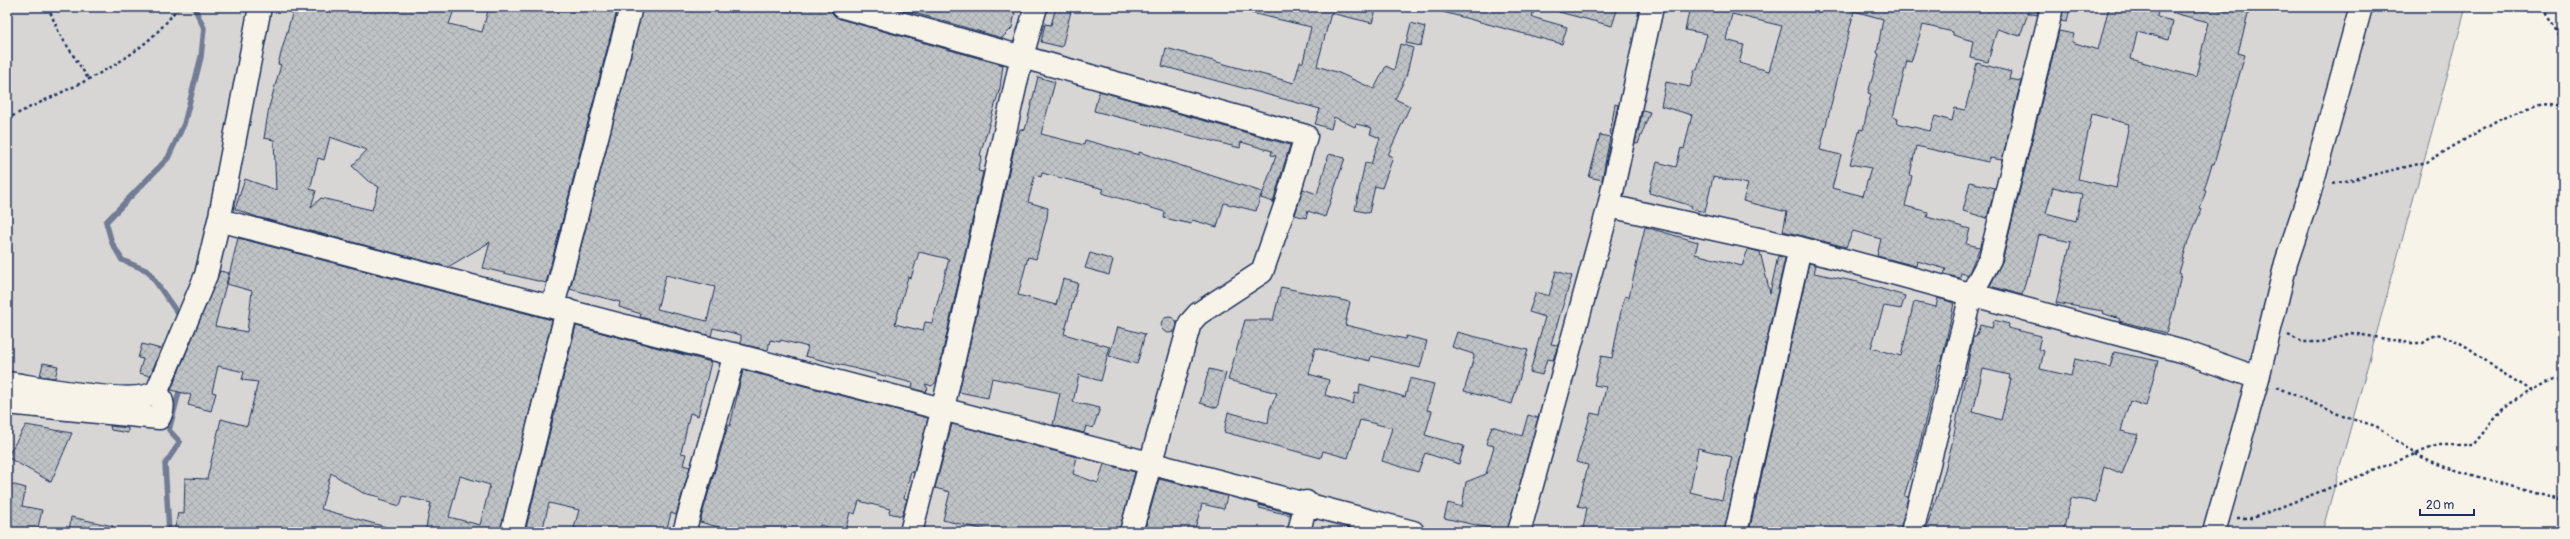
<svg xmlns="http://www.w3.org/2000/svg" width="2570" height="539" font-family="Pangolin,sans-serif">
  <defs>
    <pattern id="building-cross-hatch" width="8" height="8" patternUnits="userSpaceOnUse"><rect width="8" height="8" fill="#c0c3c5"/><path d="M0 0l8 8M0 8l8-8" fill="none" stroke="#a4a8ac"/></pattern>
  </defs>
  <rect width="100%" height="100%" fill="#f7f3e8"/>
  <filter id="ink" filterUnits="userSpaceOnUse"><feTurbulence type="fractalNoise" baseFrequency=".025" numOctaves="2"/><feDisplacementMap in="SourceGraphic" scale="8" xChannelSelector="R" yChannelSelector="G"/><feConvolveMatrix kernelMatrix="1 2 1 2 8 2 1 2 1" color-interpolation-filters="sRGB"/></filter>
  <g filter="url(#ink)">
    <path fill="#d7d6d4" stroke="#798299" d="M7,7h2459l-144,525h-2315z"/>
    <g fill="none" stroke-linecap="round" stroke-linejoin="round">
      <path stroke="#727c95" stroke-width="5.5" d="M181,318l-33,-47 -26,-11 -10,-17 -6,-21 62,-64 16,-34 17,-67 3,-29 -10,-21
        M169,532l-4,-68 15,-22 -11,-12 12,-45"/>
    </g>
    <path fill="url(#building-cross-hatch)" stroke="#1b2f5e" fill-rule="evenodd" d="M294,7h161l-6,17 33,8 7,-25h129l-72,276 -63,-15 7,-26 -42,25 -191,-50 -22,-8 10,-30 31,11 -2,-50 -10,-2 5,-31 12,-42 -3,-1zM330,137l37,13 -15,16 16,15 11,6 -7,23 -51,-12 -10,9 5,-16 -6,-2 8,-31 6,2z
      M643,7h186l5,8 6,4 163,46 -3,23 -20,67 2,1 -4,15 5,1 -47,210 -4,4 -7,-2 3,5 -3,3 -13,-4 1,-5 -108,-27 3,-9 -27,-7 -1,2 -10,-2 -2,10 -27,-6v-9l-28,-7 -2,8 -71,-19 1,-3 -22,-7 1,-5 -50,-13zM919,252l30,7 -17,64 -7,-1 -2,9 -28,-7 13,-47 3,1zM666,275l49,12 -8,34 -50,-12z
      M894,7h71l16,3 1,-3h5l28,6 -3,15 -10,10z
      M1056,7h16l-10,40 -21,-5 4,-18 6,1z
      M1251,7h62l16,3 1,-3h47l-5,16 -41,-10 -14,53 22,7 35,16 12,-23 8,4 6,-26 13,4 -7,29 -11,22 15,7 -22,49 5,2 -11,31 -7,-2 -6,27 -14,-3 10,-47 6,1 9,-26 -10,-4 2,-6 -16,-4 -1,3 -21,-10 -3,12 -16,-5 5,-15 -158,-43 4,-18 128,35 6,-21h3l8,-35 -60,-14z
      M1444,7h91l-3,10 35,10 -5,17 -119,-32z
      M1559,7h59l-6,19 -53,-14z
      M1690,7h86l14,4 1,-4h248l-2,8 -9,-2 -8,23 -23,-7 -9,33 -18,-4 3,-17 -20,-6v-3l-30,-7 -12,37 -4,-1 -14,56 5,2 -1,4 33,8 5,-15 17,5 3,-13 10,2 12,-47 34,9 -2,7 12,2 -19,79 -12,-2 -2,4 -72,-16 -6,29 2,1 -7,30 23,6 -1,5 43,12 -4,15 14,3 -12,28 -7,-2 -1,5 -16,-4 2,-5 -29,-8 -1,5 -39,-10 4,-17 -28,-8 -7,16 -63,-16 4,-19 -44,-11 5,-17 -35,-7 -8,35 -14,-3 1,-3 -43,-13 8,-31 19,5 5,-19 3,1 8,-34 -31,-9 5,-24 24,5 5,-18 2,1 10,-36 -22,-4zM1854,11l29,8 -6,34 2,1 -11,39 3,1 -8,36 -3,-1 -10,35 21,4 -8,28 -31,-8 9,-33 -21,-5zM1732,14l50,12 -13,45 -30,-8 5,-18 -18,-5z
      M2064,7h6l-3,15 -6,-1z
      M2109,7l21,5 1,-5h12l15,4 -1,6 16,4 -4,19 -32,-8 -6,27 65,18 12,-55 -38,-10 1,-5h43l12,4 1,-4h23l-12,46 7,2 -31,109h-2l-8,26 2,1 -6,17 2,1 -14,32 -9,32 2,1 -6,30 -8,29 -48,-12 1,-2 -18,-6 1,-2 -47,-8 15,-61 -32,-7 -10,41h-2l-5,19 -32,-9 12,-24 57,-231 15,3 -2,8 26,8zM2092,114l37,10 -13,64 -38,-9zM2053,187l29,7 -6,27 -30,-8z
      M1411,23l14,4 -4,19 -15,-3z
      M1038,77l17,5 -14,52 43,11 1,-5 54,15v-3l123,40 -6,19 -32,-8 -7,24 -25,-7 -1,4 -27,-6 1,-6 -63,-19 2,-4 -62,-16 -1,4 -6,-2 -7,27 20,6 -1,10 -11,41 -8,-2 -10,38 38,10 7,-26 15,4 -14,51 46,13 -9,34 -22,-6 -6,27 27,6 -7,20 -7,-2 -2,7 -31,-8 7,-32 -68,-15 -4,20 -29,-6 56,-247 5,-16 5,1z
      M1099,91l191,54 -17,57 -12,-4 15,-42 -5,-1 1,-4 -31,-9 -1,6 -146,-37z
      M1615,104l3,1 -6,30 -2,-1z
      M1643,110l7,2 -12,32 -3,-1z
      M1600,135l10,2 -8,43 -13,-3z
      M1329,154l16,4 -20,59 -17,-6 -2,7 -11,-3 8,-26 14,5z
      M1970,182l25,6 -8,30 -24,-7z
      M1645,227l53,15 -3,12 47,12 6,-17 12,3 10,41 8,-37 7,2 -61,274h-136v-3h-5l4,-21 -9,-2 10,-41 -12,-3 15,-49 9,2 6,-28 -12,-2 7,-29 11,2 9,-47 4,-15 4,1zM1698,448l34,9 -10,43 -32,-8z
      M238,238l314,82 -52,212h-75l6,-29 -28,-7 -3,10 -21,-6 1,-3 -17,-4 -32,-20 -10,36 65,18 -1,5h-211l4,-19 6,1 1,-36 22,1 14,-60 26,7 11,-44 -16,-2 2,-8 -26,-6 -6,26 4,1 -5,18 -23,-6 3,-10 -20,-5 49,-119 9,2 -14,53 32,6 5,-41 -25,-7zM460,476l30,9 -10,40 -31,-8z
      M1090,253l23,7 -4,15 -24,-7z
      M1809,263l7,2 -2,8 44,9 47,14 -4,13 -17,-3 -13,42 30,8 13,-54 22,5 2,-9 16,5 -13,62 -2,-1 -22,91 -13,41 4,1 -8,35h-151z
      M1556,271l16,5 -21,68 7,1 -5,15 -6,-1 -5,16 -12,-3 15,-55 -16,-5 7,-20 13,4z
      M1281,287l69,15 -5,23 60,14 1,-3 21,5 -7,27 -49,-12 -1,5 -55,-13 -6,26 20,6 -4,15 28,9 2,-11 4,1 1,-10 45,13 5,-19 24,6 -7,26 5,1 -7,24 39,11 -5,18 -34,-11 -7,19 -36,-11 10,-33 -32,-8 -12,38 -25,-7 -2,7 -97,-26 4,-20 40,11 2,-14 7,-16 -49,-13 17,-60h28z
      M1161 325a8 8 0 1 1 16 0a8 8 0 1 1-16 0Z
      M1994,320l15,4 -1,4 33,8 -3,13 6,2 -4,18 31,7 4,-17 35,8 4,-15 44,9 -12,45 -16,-5 -5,15 -4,15 17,4 -16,39 -18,-8 -8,36 -25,-4 -8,34h-138l15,-44 12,-44 21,-107h3l4,-12 12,3zM1983,369l27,6 -1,4h2l-10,41 -28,-8z
      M576,326l135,36 -13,54 -8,-3 -9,40 5,1 -3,11 7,2 -14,48 -5,-2 -5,19h-90l1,-3 -3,-1 5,-18 -30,-7 -7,29h-17z
      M1118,327l27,7 -8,30 -28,-8z
      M1457,332l71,18 -16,54 -48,-13 10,-34 -1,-3 -21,-7z
      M142,344l19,5 -11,27 -11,-3 4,-14 -5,-1z
      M43,363l15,3 -3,12 -15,-2z
      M1209,369l17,4 -9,35 -17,-5z
      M743,370l185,48 -14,54 -3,-1 -7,27 3,1 -5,17 -13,-3 1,-4 -31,-8 -4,13 -5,-2 -5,20 -25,-7 -1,7h-95l1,-3 -25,-7 28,-97 2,1z
      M1528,415l10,3 -31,114 -63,-14 4,-15 14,4 4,-25 20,-8 8,-28 -8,-2 6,-18 30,10z
      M952,424l125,33 -4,17 25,9 6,-19 31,8 -16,60h-125l-51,-12 7,-28 -15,-4z
      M26,425l46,8 -21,49 -44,-25z
      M110,426l18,2v5l-17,-3z
      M1159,479l68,17 -3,13 -22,-5 -8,28h-50z
      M7,483l19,5 -4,18 20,4 -5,22h-30z
      M1259,505l32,8 -1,2 -31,-7z
      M71,517l42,9v6h-44z"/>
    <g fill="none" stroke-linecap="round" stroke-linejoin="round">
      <g stroke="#1b2f5e" stroke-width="25">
        <path id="minor" d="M843,7l463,129 -20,67 -24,69 -64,42 -8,9 -59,209
          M1609,206l191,42 384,104 74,26
          M219,220l1194,312
          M553,306l78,-299
          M7,383c30,4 130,25 150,8l49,-116 14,-59 40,-209
          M7,403l152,15c6,-11 4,-17 -2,-27
          M512,532l55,-222
          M684,532l51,-178
          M911,532l32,-124 79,-352 14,-49
          M1299,532l7,-30
          M1519,532l90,-326 43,-199
          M1736,532l64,-284
          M1912,532l59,-237 19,-36 62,-252
          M2214,532l44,-154 28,-115 25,-75 50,-181"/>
      </g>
      <path stroke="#1b2f5e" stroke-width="2.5" stroke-dasharray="3 3" stroke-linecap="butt" d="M48,7l11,26 30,47
        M2543,7l13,20 7,17
        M7,119c60,-32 131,-53 171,-112
        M2333,184l94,-22 74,-44 42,-14 20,3
        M2288,335l14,7h20l29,-9 59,10h13l14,-9c24,6 39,19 58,34 12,8 25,15 37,23
        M2276,387l69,30 31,9 39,28 30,13 118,34
        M2237,518h16l185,-73h35l35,-42 46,-24h9"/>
      <use href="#minor" stroke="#f7f3e8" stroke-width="22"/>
    </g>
  </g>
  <rect width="2570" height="539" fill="none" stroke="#f7f3e8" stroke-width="24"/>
  <rect x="12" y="12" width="2546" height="515" fill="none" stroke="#1b2f5e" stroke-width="1.5" filter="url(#ink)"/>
  <path d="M2420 509v6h54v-6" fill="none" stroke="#1b2f5e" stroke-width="2"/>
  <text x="2426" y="509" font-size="12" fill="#1b2f5e" stroke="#f7f3e8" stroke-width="3" paint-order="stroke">20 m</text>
</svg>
